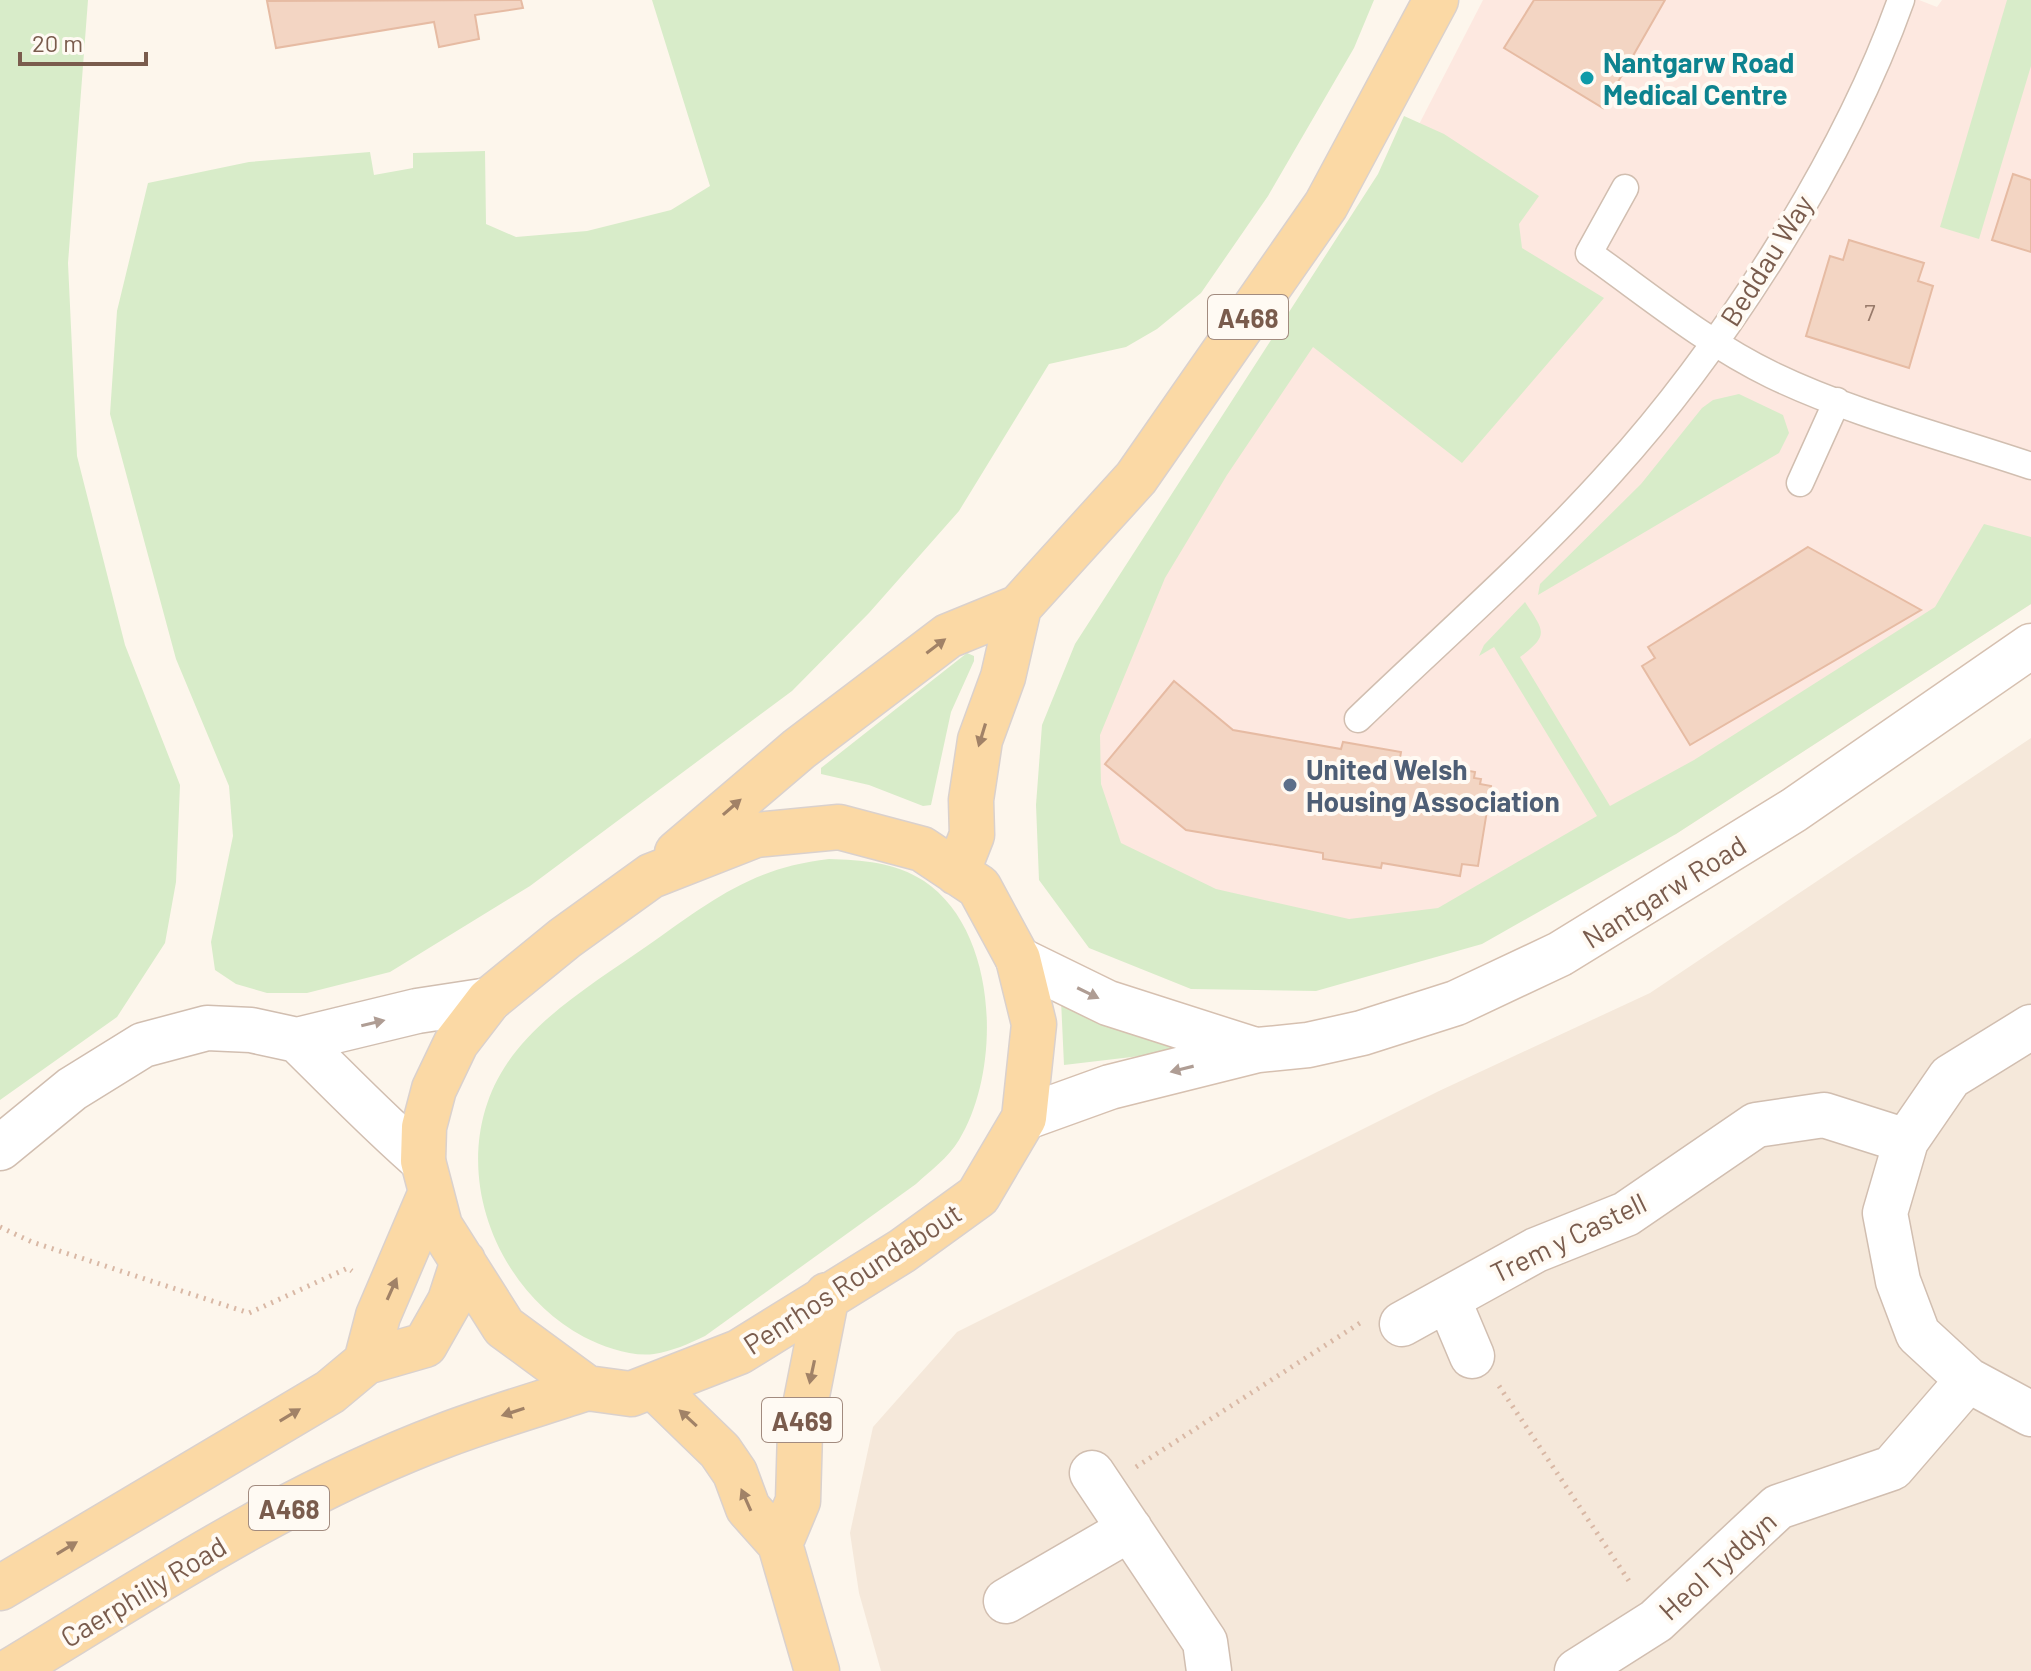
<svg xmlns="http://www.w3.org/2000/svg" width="2031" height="1671" font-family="Barlow,sans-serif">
  <rect width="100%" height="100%" fill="#fdf6ec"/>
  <path fill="#f5e8da" d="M2031,738v933h-1150l-22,-78 -9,-60 23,-106 84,-95 482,-241 211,-98z"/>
  <path fill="#fde8e0" d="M1483,0h436l18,7 5,-7h89v604l-355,230 -428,147 -205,-185 37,-105 315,-520z"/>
  <path fill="#d8ecc9" d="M0,0h88l-20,263 9,193 48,189 55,140 -4,97 -11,61 -48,74 -117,83z
    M652,0h722l-20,48 -86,148 -67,97 -44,36 -31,18 -77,17 -90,147 -90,102 -77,78 -262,195 -140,86 -83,21h-40l-31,-9 -21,-14 -4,-28 22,-106 -4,-50 -53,-127 -66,-245 7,-103 31,-128 101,-21 121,-10 4,23 39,-7v-15l72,-2 1,73 30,13 71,-6 84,-21 39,-24z
    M2007,0h24v66l-52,173 -39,-12z
    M1404,116l40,18 95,62 -20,28 3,24 82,50 -142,165 -149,-116 -86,128 -62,103 -65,157 1,49 20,59 95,46 133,30 89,-11 159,-92 -103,-169 -15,9 5,-11 41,-43c19,29 25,33 -5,55l90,149 84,-46 241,-153 49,-83 47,13v67l-355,230 -194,110 -166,47 -125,-2 -102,-41 -50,-68 -3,-75 6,-80 33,-81 303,-470z
    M1739,394l44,21 6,18 -10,20 -241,142 2,-11 101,-100 61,-76 11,-8z
    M967,653l7,3v5l-23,51 -20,93 -8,1 -54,-21 -48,-11v-6z
    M829,859c33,1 66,3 95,22 75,50 78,189 35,259 -11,18 -28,30 -43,44l-211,152c-17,8 -32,15 -51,18 -23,3 -50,-7 -70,-17 -95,-51 -140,-182 -76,-275 33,-48 92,-83 139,-116 63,-44 103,-78 182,-87z
    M1061,1000l118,41 -5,11 -110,13z"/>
  <path fill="#f3d5c3" stroke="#e6bba3" stroke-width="2" d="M521,0l2,8 -48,7 4,24 -40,8 -5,-25 -158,26 -9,-47z
    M1534,0h131l-62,108 -99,-60z
    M2013,174l18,6v72l-39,-12z
    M1849,240l75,23 -6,18 15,5 -24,82 -103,-32 24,-80 13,4z
    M1808,547l113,63 -231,135 -48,-79 13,-8 -7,-11z
    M1174,681l59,49 108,19 2,-7 58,10 -1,6 75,14 -1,6 7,1 -1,5 11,2 -13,80 -16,-2 -2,12 -78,-13 -1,5 -58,-9v-6l-137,-23 -81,-66z"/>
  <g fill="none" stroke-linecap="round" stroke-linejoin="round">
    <g stroke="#d1beb0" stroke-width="29">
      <path id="lane" d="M1625,188l-36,65c59,42 117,90 183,122 81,39 173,62 259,91
        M1800,483l37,-82
        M1358,719c84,-81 174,-159 252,-246 113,-124 235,-315 291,-473"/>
    </g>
    <g stroke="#d1beb0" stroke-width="47">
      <path id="street" d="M2031,1027l-81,50 -44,64 -21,72 13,68 20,53 50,46 63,34
        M297,1040c42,41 82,83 126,121
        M0,1148l72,-59 71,-44 64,-17 44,2 46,10 120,-29 72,-11
        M1448,1299l24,57
        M1402,1324l134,-74 90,-36 130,-89 68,-10 82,26
        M1092,1473l113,169 4,29
        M1006,1601l124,-72
        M1577,1671l79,-50 122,-114 114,-39 76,-88"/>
    </g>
    <g stroke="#d6c0b0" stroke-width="47">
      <path id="secondary" d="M1018,959l90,44 147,47
        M1024,1118l86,-31 148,-37 50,-5 54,-12 94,-30 104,-49 234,-144 237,-164"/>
    </g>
    <g stroke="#dad1cd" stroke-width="47">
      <path id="primary" d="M839,827l83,22 57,38 39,72 16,65 -10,94 -46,78 -76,55 -163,101 -108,42 -44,-6 -83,-61 -64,-101 -17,-65 1,-34 10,-38 22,-46 33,-43 76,-62 86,-62 105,-41z
        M677,853l122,-104 149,-113 71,-29 117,-129 190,-273 110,-205
        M957,873l15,-38 -1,-35 9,-60 23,-63 16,-70
        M366,1362l12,-46 53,-124
        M654,1387l66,64 15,22 13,35 32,36 37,127
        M780,1544l18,-43 2,-70 27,-136
        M0,1588l330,-196 36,-30 59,-17 25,-44 13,-40
        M10,1671c140,-85 279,-177 433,-235 47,-18 96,-32 144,-48"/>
    </g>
    <path stroke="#d9b8a5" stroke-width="5" stroke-dasharray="2 6" stroke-linecap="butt" d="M0,1227l32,15 217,71 99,-45 4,3
      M1499,1386l132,198
      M1136,1467l224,-144"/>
    <use href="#lane" stroke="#fff" stroke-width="26"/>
    <use href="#street" stroke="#fff" stroke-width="44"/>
    <use href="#secondary" stroke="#fff" stroke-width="44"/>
    <use href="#primary" stroke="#fbd9a5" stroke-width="44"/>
  </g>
  <defs><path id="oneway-solid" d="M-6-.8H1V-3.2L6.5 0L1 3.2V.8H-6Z" transform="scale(2)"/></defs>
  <g fill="#a18267">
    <use href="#oneway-solid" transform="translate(936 646) rotate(-37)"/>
    <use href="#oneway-solid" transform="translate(982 735) rotate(107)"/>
    <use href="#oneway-solid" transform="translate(732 807) rotate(-41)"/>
    <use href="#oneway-solid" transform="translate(392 1289) rotate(-66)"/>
    <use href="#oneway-solid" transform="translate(812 1372) rotate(102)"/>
    <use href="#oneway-solid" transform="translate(513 1412) rotate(162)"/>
    <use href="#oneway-solid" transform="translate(290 1415) rotate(-31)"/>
    <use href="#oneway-solid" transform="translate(688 1418) rotate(-137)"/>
    <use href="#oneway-solid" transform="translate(746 1500) rotate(-114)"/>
    <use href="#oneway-solid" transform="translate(67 1548) rotate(-31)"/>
  </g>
  <g fill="#af9d94">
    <use href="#oneway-solid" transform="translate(1088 993) rotate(26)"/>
    <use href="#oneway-solid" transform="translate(373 1023) rotate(-13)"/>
    <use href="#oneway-solid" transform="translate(1182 1069) rotate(166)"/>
  </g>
  <circle fill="#0f9aa8" stroke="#fffaf3" stroke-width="3" cx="1587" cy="78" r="8"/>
  <circle fill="#5c6f8a" stroke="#fffaf3" stroke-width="3" cx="1290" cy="785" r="8"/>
  <g text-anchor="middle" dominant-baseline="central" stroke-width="8" stroke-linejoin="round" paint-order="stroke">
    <g font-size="24" fill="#987a6a">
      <text x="1870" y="311">7</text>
    </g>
    <g fill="#fffaf3" stroke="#a28b7f" stroke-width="2">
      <rect x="1208" y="295" width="80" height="44" rx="6"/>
      <rect x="762" y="1398" width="80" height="44" rx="6"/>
      <rect x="249" y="1486" width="80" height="44" rx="6"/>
    </g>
    <g font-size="26" font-weight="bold" fill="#7a5c4d">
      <text x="1248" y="317">A468</text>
      <text x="802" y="1420">A469</text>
      <text x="289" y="1508">A468</text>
    </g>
    <g font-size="28" font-weight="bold" fill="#0d838f" stroke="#fffaf3" text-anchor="start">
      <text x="1603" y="62">Nantgarw Road<tspan x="1603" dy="32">Medical Centre</tspan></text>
    </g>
    <g font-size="28" fill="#7a5c4d" stroke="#fffaf3">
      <text transform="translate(1766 260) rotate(-58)">Beddau Way</text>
      <text transform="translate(1664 891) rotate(-32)">Nantgarw Road</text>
      <text transform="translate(1568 1237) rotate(-26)">Trem y Castell</text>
      <text transform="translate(852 1278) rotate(-33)">Penrhos Roundabout</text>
      <text transform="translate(1717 1565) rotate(-42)">Heol Tyddyn</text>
      <text transform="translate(143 1591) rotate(-31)">Caerphilly Road</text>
    </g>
    <g font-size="28" font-weight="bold" fill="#4e5e75" stroke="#fffaf3" text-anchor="start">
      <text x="1306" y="769">United Welsh<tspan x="1306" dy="32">Housing Association</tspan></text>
    </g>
  </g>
  <path d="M20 52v12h126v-12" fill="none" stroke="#7a5c4d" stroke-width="4"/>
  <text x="32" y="52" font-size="24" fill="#7a5c4d" stroke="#fffaf3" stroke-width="6" paint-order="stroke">20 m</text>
</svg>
